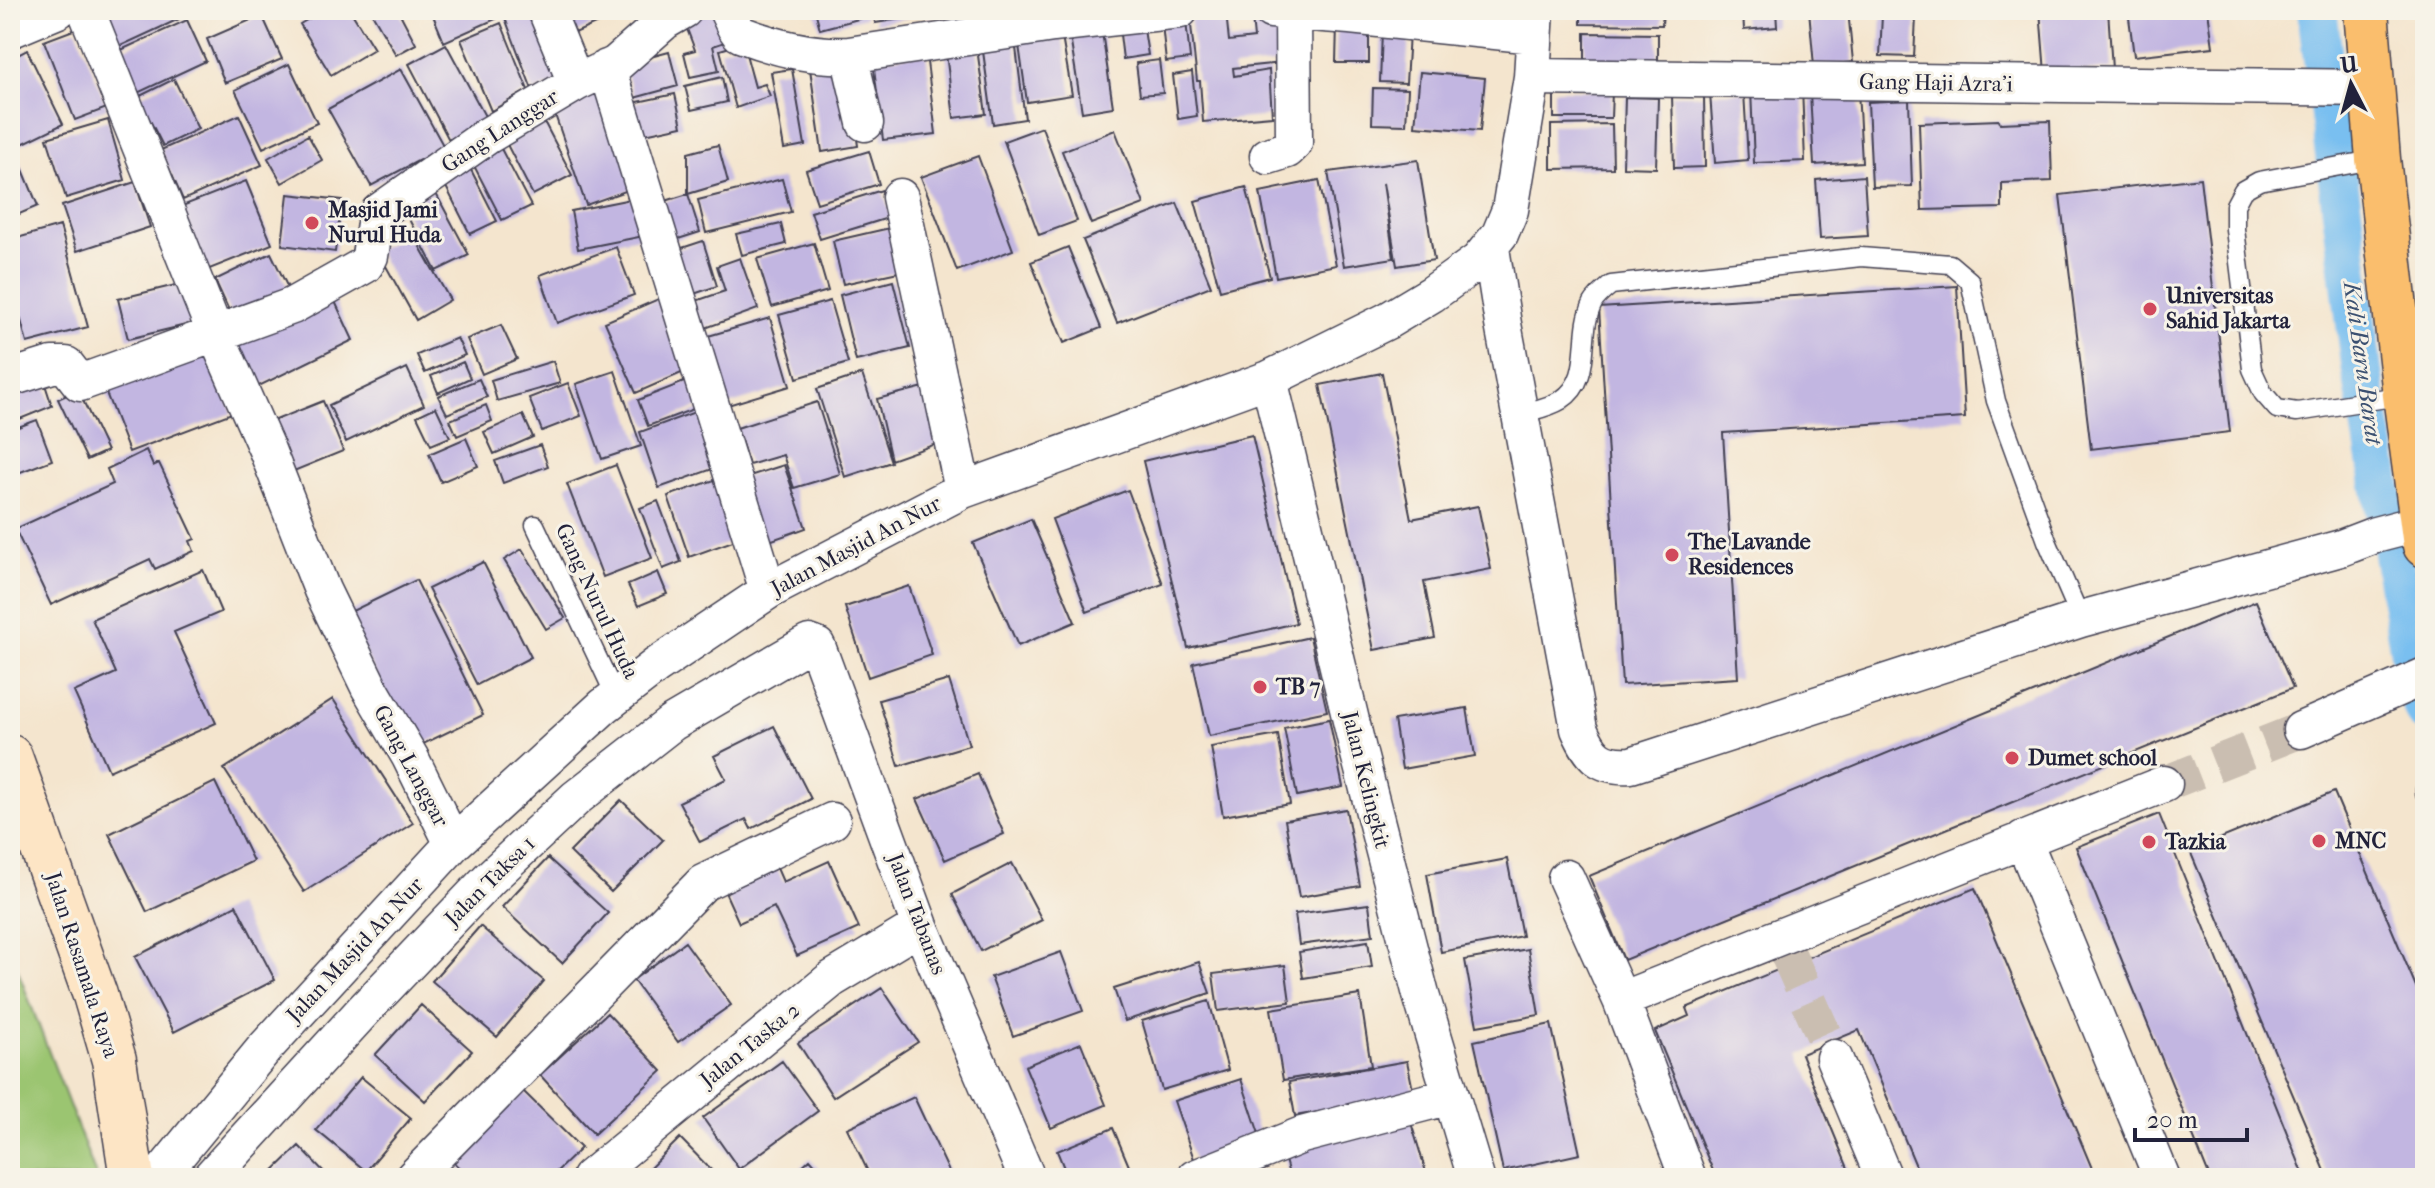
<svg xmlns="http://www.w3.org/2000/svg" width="2435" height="1188" font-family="'IM FELL French Canon',serif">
  <rect width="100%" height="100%" fill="#f7f3e8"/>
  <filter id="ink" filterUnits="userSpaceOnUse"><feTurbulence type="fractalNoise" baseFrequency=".0125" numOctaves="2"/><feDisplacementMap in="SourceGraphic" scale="16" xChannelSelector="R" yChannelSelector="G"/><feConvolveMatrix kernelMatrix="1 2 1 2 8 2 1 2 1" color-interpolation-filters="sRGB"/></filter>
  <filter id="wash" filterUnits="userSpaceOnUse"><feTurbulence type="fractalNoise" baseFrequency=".006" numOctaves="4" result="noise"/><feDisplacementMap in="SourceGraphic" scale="32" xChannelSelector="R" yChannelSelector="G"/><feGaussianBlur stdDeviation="1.8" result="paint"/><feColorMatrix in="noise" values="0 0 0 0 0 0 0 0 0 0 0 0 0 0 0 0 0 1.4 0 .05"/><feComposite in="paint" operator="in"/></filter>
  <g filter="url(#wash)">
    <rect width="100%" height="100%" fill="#f4e5ce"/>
    <path fill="#9bc571" stroke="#5e7456" stroke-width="2" d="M15,963l82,215h-87v-213z"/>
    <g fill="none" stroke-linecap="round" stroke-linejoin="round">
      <path stroke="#79bff0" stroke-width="40" d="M2317,10l45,362 54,316 9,24"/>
    </g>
    <g id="blocks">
      <path fill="#c2b6e1" d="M96,10h78l5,9 -65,30z
        M324,10h26l24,39 -43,26 -31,-51z
        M370,10h28l18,34 -20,11z
        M440,10h57l3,7 -56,25 -12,-29z
        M502,10h34l27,70 -30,12z
        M564,10h63l-52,23z
        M713,10l18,30 -18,6 6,25 -29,6 -6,-24 11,-3 -11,-29z
        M815,10h49l2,7 -46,12z
        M873,10h33l2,8 -33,5z
        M925,10h27v1l-24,7z
        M1581,10h82l-1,15 -81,-1z
        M1743,10h33l1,17 -33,3z
        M1809,10h39l5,52 -39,4z
        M2040,10h68l4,59 -67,4z
        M2128,10h80l5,37 -79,9z
        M1185,11l5,48 -24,3 -5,-48z
        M1226,12l3,29 25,-3 -2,-21 28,-3 2,49 -49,5 1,8 35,-6 3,46 -69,6 -3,-41h-3l-7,-65z
        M262,15l20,44 -57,24 -18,-44z
        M1882,15l34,2 -2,40 -34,-1z
        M187,20l19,41 -75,35 -19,-42z
        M501,23l27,67 -37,21 -30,-71z
        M1143,23l5,32 -25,4 -4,-33z
        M1337,24h32v39h-33z
        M1101,25l12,82 -31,5 -13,-82z
        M76,29l31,79 -32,12 -31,-79z
        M1061,31l11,64 -45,7 -9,-64z
        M1382,32l27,1 -3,50 -26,-1z
        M1585,33l73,1v37l-73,-1z
        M1015,40l10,79 -32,5 -11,-80z
        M976,41l10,73 -32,4 -9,-73z
        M743,43l12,44 10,-3 5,12 -34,12 -16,-58z
        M446,44l41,76 -38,20 -40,-76z
        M27,50l36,74 -43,21 -10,-20v-66z
        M669,52l9,34 -44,12 -10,-34z
        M926,54l10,80 -53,6 -10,-80z
        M1159,60l4,33 -23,2 -4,-32z
        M846,63l12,83 -36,6 -12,-83z
        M289,64l28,59 -54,25 -28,-58z
        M401,69l43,78 -73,39 -43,-77z
        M792,69l13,76 -21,4 -13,-77z
        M1192,72l5,44 -19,3 -5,-44z
        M1420,72l65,6 -5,53 -65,-5z
        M722,77l5,25 -36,8 -6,-24z
        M174,79l24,50 -35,17 -25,-49z
        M602,86l35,101 -51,18 -35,-102z
        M1373,88l35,1 -2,36 -34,-1z
        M1802,88l3,73 -51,2 -3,-74z
        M1554,90l58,1 -1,27h-57z
        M1858,90l4,72 -48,3 -4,-72z
        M1744,92l4,68 -33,3 -5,-70z
        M675,94l7,32 -42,9 -7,-32z
        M1672,95h32l1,72 -31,1z
        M1625,97l33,1 -2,70 -33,-1z
        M1909,100l3,86 -40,1 -4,-85z
        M540,114l32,61 -39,20 -32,-62z
        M239,115l23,50 -79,35 -22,-50z
        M108,120l17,60 -59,18 -19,-60z
        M1999,120l1,3 50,-2 2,60 -50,2v25l-80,2 -3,-87z
        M1612,124l1,44 -62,1v-44z
        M1042,127l35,94 -38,14 -35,-94z
        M1115,130l29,74 -53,20 -29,-73z
        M308,135l14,25 -40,23 -14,-25z
        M498,143l33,63 -29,14 -32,-62z
        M718,145l10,37 -40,12 12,38 -28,9 -13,-38 29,-9v-41z
        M869,151l10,33 -62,19 -11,-33z
        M17,155l21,51 -28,12v-60z
        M978,156l35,94 -56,21 -36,-94z
        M1418,160l16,100 -37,6 -14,-83 11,75 -50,8 -16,-94z
        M467,162l30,59 -27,13 -30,-59z
        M1864,176l4,60 -48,3 -4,-59z
        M2200,178l30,254 -139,17 -31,-254z
        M782,179l9,33 -85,21 -8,-33z
        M1319,180l17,85 -60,12 -16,-85z
        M246,181l26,63 -65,26 -25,-64z
        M135,182l15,45 -73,24 -15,-45z
        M1246,187l24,90 -50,13 -25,-89z
        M434,190l35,65 -33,16 -34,-65z
        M882,190l9,27 -71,22 -9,-27z
        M288,194l54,6 -7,52 -53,-7z
        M636,198l8,38 -66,13 -7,-38z
        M1177,203l34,83 -94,37 -34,-83z
        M781,224l5,20 -44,11 -6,-21z
        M60,226l28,101 -61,16 -17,-64v-39z
        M894,227l9,44 -60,13 -10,-43z
        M411,231l39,69 -34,20 -39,-70z
        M703,241l14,45 -29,10 -15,-45z
        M814,243l14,48 -56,16 -15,-48z
        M616,247l18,48 -77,28 -17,-48z
        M1068,247l33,81 -37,15 -33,-81z
        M271,253l18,37 -57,27 -17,-37z
        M740,258l18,51 -61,22 -10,-27 38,-13 -8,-25z
        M893,281l17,67 -54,13 -16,-66z
        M184,283l10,40 -66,16 -10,-40z
        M1957,286l8,132 -242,15 15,245 -116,7 -23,-377z
        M332,295l21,45 -96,47 -21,-45z
        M663,297l30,71 -57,25 -31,-71z
        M830,301l18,62 -51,15 -18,-63z
        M770,318l20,68 -72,22 -20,-69z
        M501,325l16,34 -35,15 -15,-35z
        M457,338l8,17 -40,18 -8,-18z
        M207,347l25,66 -103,39 -26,-67z
        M553,361l7,22 -63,18 -6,-21z
        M463,362l7,16 -32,15 -7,-17z
        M407,368l17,37 -78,37 -17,-37z
        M615,371l26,75 -39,13 -26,-75z
        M41,372l11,34 -42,17v-40z
        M1382,373l29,146 67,-13 13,63 -67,13 11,56 -61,12 -54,-265z
        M862,374l29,88 -46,15 -28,-88z
        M697,377l10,27 -59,22 -10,-26z
        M479,379l8,18 -40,17 -9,-18z
        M568,383l13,33 -39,15 -13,-33z
        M924,387l18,55 -51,18 -14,-61z
        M78,390l29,61 -20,9 -29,-61z
        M323,401l20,50 -59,24 -21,-50z
        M817,402l23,72 -46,14 -11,-33 -34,10 -12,-37z
        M486,405l6,16 -35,15 -7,-16z
        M436,407l14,30 -19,8 -14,-29z
        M703,409l21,56 -65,23 -19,-56z
        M523,415l10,22 -39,17 -10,-22z
        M37,420l15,40 -42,16v-46z
        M1252,435l44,188 -108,25 -45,-187z
        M466,438l12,28 -37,16 -12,-28z
        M540,445l8,21 -45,17 -8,-22z
        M146,450l7,16 6,-3 36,76 -5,2 4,10 -39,18 -5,-10 -99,46 -36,-76 98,-45 -6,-15z
        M616,465l36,93 -49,19 -36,-93z
        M784,465l22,63 -45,16 -21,-65z
        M726,476l21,60 -58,21 -21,-61z
        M1128,490l35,94 -76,28 -35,-93z
        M658,501l23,61 -18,7 -23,-61z
        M1031,519l44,103 -57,24 -45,-103z
        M522,549l43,69 -19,11 -42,-69z
        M483,562l48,95 -54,28 -49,-96z
        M203,570l18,42 -47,20 42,91 -107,48 -35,-79 42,-19 -24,-54z
        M658,572l9,22 -29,12 -10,-21z
        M416,580l67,135 -70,34 -67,-135z
        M909,586l23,69 -64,22 -23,-70z
        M2256,601l37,87 -669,272 -35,-84z
        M1310,637l17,74 -118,25 -16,-73z
        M949,680l20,65 -70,21 -20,-66z
        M333,699l80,124 -109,69 -80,-123z
        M1467,708l8,48 -73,13 -8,-49z
        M1329,719l14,68 -46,9 -13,-68z
        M774,726l37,73 -60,30 -5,-10 -46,23 -21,-40 47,-23 -12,-23z
        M1278,735l12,69 -67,12 -12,-69z
        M978,774l26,60 -59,26 -28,-61z
        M215,782l38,79 -106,51 -38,-78z
        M2334,792l91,216v163l-18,7h-79l-138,-327z
        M621,800l42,40 -52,52 -41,-40z
        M1346,809l14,77 -61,11 -14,-77z
        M2159,814l146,364h-95l-134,-331z
        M548,858l60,55 -46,50 -60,-56z
        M1507,859l15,77 -81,16 -14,-78z
        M829,861l30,67 -62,28 -23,-49 -35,16 -14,-31 52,-24 6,14z
        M1012,863l30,57 -61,31 -29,-57z
        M1975,888l121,290h-175l-62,-148 -58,24 51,124h-136l-61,-147 34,-15 -3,-8z
        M1369,904l4,31 -74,10 -4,-31z
        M236,905l39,75 -101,52 -39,-75z
        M480,926l64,55 -47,56 -65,-56z
        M1368,941l4,26 -69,11 -4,-26z
        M685,942l46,63 -53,37 -45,-62z
        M1528,949l11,66 -62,11 -12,-66z
        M1061,952l22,59 -70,25 -22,-59z
        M1199,962l11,31 -85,28 -11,-32z
        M1285,965l5,37 -72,9 -5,-37z
        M882,988l36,54 -85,55 -35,-54z
        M1360,995l11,71 -88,14 -12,-71z
        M1209,1001l19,69 -66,20 -20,-69z
        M421,1005l51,46 -47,50 -50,-46z
        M607,1013l55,58 -68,63 -54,-59z
        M1551,1024l29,130 -77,17 -29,-130z
        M1081,1043l25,62 -55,23 -26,-62z
        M782,1061l36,50 -79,58 -36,-51z
        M1407,1061l7,34 -119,21 -6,-34z
        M361,1077l50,41 -45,53 -50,-41z
        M1241,1079l20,61 -66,22 -21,-61z
        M520,1088l61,60 -31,30h-80l-21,-20z
        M914,1097l38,81h-81l-24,-50z
        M1409,1116l17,56 -20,6h-116l-7,-25z
        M1113,1128l21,50h-66l-11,-27z
        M680,1138l37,38 -2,2h-75z
        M299,1146l31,32h-64z
        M810,1159l17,19h-38z
        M1635,1170l2,8h-28v-1z"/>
    </g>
  </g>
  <g filter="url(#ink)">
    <use href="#blocks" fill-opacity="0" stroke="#423f51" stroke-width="2"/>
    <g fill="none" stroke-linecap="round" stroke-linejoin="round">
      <path stroke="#cabeb1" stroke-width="36" stroke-dasharray="36 18" stroke-linecap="butt" d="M2164,784l137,-54
        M1787,952l47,106"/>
      <g stroke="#423f51" stroke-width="21">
        <path id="lane" d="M2378,159l-119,22 -16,9 -8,15v24l17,140 11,24 14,16 20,3 108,-17
          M1520,414c13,-4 28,-6 41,-14 34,-22 16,-66 32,-97 4,-7 12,-13 18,-18l250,-28 89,7 20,17 26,120 51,140 34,78
          M535,525l81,172
          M2425,789v4"/>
      </g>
      <g stroke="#423f51" stroke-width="39">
        <path id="street" d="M86,10l130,325 51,115 55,140 47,97 41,70 43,87
          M546,10l30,73
          M727,10l8,17 5,7c34,13 72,23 109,21l204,-31 127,-14
          M1271,10l79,6 184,19
          M10,30l48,-20
          M849,55l16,68
          M607,68l161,523
          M1532,77l841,11
          M1268,156l19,-6 7,-7 -1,-131
          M900,197l63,293
          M1491,248l12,76 76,405c12,27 21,38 52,36l450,-146 260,-71 34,-13 46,-12
          M10,378l42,-13h14l14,18 212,-77 73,-41 5,-9 6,-39 3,-5 108,-76 89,-53 40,-19 49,-43 19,-11
          M1269,379l90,375 62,241 55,183
          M2301,730l124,-54
          M2023,839l139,339
          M1566,878l55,122 67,178
          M1621,1000l543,-216
          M1834,1058l50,120
          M158,1178l106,-129 189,-205 151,-138 52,-40 112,-75 195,-101 306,-111 118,-58 45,-27 46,-33 22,-27 10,-24 22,-133 4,-67
          M210,1178l153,-167 127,-133 86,-80 96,-75 137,-80 8,3 103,280 107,252
          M413,1178l290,-295 129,-62
          M590,1178l242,-199 88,-53
          M1195,1178l107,-43 149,-39"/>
      </g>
      <g stroke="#423f51" stroke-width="47">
        <path id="secondary" d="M10,757l85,238 19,65 18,118"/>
      </g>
      <g stroke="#423f51" stroke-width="47">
        <path id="primary" d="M2366,10l12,149 27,236 20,150"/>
      </g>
      <use href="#lane" stroke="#fff" stroke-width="18"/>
      <use href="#street" stroke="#fff" stroke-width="36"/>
      <use href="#secondary" stroke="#fde5c5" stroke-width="44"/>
      <use href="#primary" stroke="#fabe6d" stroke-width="44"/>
    </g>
  </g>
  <g fill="#d1495b" stroke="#f7f3e8" stroke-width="3">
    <circle cx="312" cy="223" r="8"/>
    <circle cx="2150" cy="309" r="8"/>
    <circle cx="1672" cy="555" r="8"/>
    <circle cx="1260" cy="687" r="8"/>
    <circle cx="2012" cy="758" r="8"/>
    <circle cx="2319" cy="841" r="8"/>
    <circle cx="2149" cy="842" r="8"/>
  </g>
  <g text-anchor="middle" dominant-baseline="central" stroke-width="6" stroke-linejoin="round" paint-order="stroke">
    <g font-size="22" fill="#22223b" stroke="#f7f3e8">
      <text transform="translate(1936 83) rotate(1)">Gang Haji Azra'i</text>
      <text transform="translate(500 131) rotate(-33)">Gang Langgar</text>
      <text transform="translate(856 546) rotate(-28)">Jalan Masjid An Nur</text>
      <text transform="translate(597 601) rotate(65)">Gang Nurul Huda</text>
      <text transform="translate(411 766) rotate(62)">Gang Langgar</text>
      <text transform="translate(1366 780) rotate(76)">Jalan Kelingkit</text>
      <text transform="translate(490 881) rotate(-45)">Jalan Taksa 1</text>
      <text transform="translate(917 914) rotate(69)">Jalan Tabanas</text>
      <text transform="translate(355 950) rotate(-47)">Jalan Masjid An Nur</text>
      <text transform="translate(82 965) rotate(72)">Jalan Rasamala Raya</text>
      <text transform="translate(750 1045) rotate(-39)">Jalan Taska 2</text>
    </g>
    <g font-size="22" font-weight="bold" fill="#22223b" stroke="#f7f3e8" text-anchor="start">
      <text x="328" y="210">Masjid Jami<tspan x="328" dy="25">Nurul Huda</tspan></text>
      <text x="2166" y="296">Universitas<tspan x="2166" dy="25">Sahid Jakarta</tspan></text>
      <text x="1688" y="542">The Lavande<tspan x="1688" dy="25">Residences</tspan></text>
      <text x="1276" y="687">TB 7</text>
      <text x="2028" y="758">Dumet school</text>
      <text x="2335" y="841">MNC</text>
      <text x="2165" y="842">Tazkia</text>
    </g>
    <g font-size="24" font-style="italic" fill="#3c5171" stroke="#f7f3e8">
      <text transform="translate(2363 363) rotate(82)">Kali Baru Barat</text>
    </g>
  </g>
  <rect width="2435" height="1188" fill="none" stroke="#f7f3e8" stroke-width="40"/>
  <g transform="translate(2351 84) rotate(354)" stroke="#f7f3e8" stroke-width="6" paint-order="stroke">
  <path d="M0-6L14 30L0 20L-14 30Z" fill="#22223b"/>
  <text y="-12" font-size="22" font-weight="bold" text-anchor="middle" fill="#22223b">U</text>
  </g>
  <path d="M2135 1128v12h112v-12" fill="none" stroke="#22223b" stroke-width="4"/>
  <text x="2147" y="1128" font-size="24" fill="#22223b" stroke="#f7f3e8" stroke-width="6" paint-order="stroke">20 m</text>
</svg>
